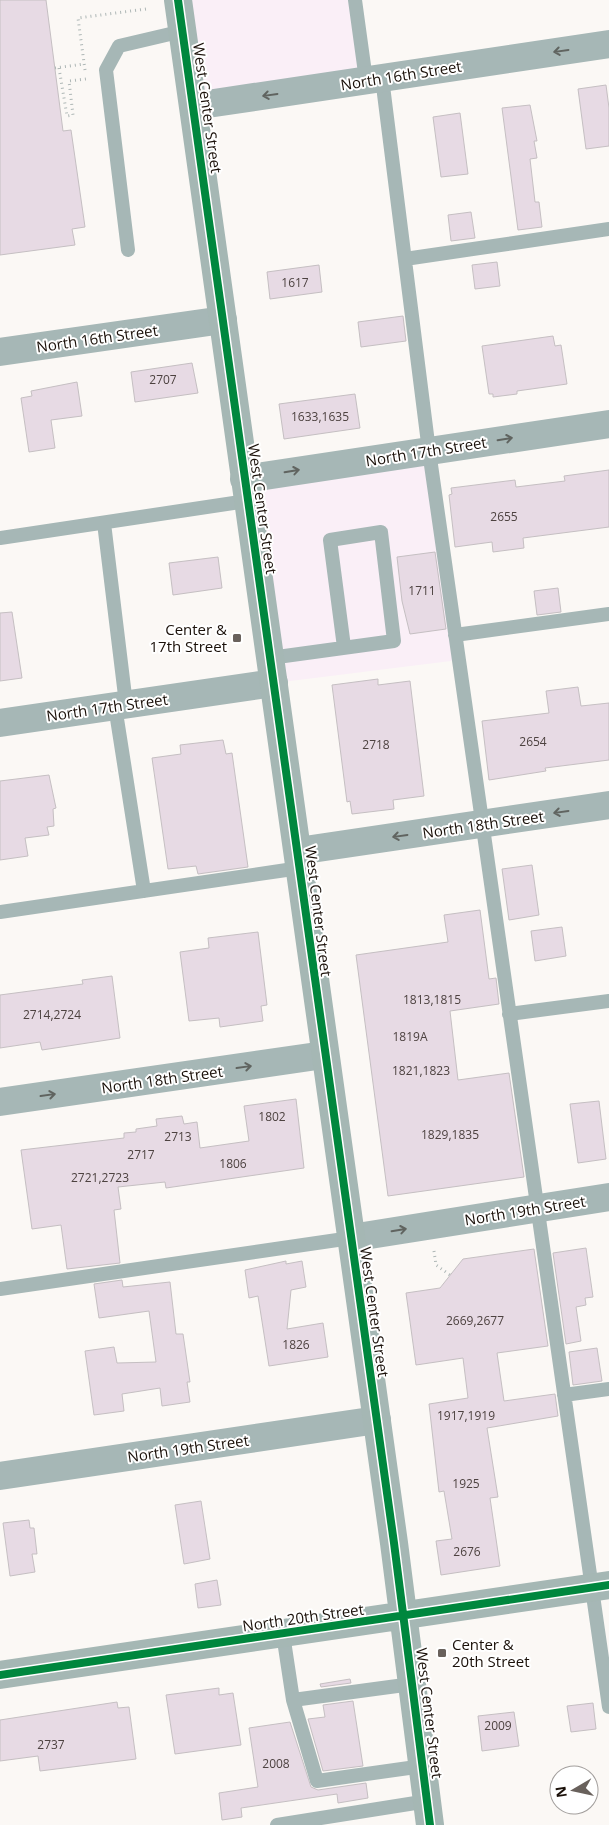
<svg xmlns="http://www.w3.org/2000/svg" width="609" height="1825" font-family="'Open Sans',sans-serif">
  <rect width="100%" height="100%" fill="#fbf8f5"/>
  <path fill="#faeff7" d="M178,0h177l11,80 -172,26z
    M429,451l30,209 -185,23 -30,-204z"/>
  <path fill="#e7dae4" stroke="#c5bfc2" d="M0,0h46l17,131 8,-1 14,97 -13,2 3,16 -75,10z
    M606,85l3,23v38l-23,3 -8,-60z
    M530,105l7,36h-3l3,17 -7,1 5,43h4l3,25 -24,3 -16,-122z
    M460,113l8,61 -27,3 -8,-60z
    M471,212l4,26 -24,3 -3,-26z
    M497,262l3,24 -25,3 -3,-24z
    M319,265l3,27 -52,7 -3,-27z
    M403,316l3,25 -45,6 -3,-25z
    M553,336l2,10 6,-1 6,39 -50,7v3l-24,3v-3h-4l-7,-48z
    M192,363l6,30 -63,9 -4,-30z
    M77,382l5,34 -31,4 4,28 -26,4 -8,-54 11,-2 -1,-5z
    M355,394l5,34 -76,11 -5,-35z
    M609,470v57l-86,11 1,10 -31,4 -1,-10 -37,5 -6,-52 3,-1 -1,-6 64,-8 1,7 49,-6 -1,-5z
    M435,552l11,77 -36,5 -8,-33 -5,-44z
    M218,557l4,31 -49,7 -4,-32z
    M558,588l3,24 -24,3 -3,-24z
    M12,612l10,66 -22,3v-68z
    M378,679v6l32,-4 14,115 -31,4 1,9 -42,5 -2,-13 -3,1 -15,-117z
    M578,687l3,19 28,-3v57l-64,8 1,3 -57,9 -7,-59 67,-8 -3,-22z
    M223,740l3,14 6,-1 16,114 -50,7 -2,-8 -28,3 -16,-111 29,-4 -1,-9z
    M49,775l7,33 -3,1 1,17 -7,1 2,8 -24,3 3,18 -28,4v-79z
    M532,865l7,50 -30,5 -7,-51z
    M480,910l9,69 7,-1 3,26 -49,7 8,69 51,-7 15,104 -136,19 -32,-241 92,-13 -4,-27z
    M562,927l4,29 -31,5 -4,-30z
    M258,932l9,73 -6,1 2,15 -43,6 -1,-9 -30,3 -9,-69 29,-4 -1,-10z
    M112,976l8,62 -78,12 -2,-8 -40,6v-53l83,-11 -1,-4z
    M296,1099l8,69 -138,20 -1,-6 -47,5 3,22 -7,1 6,53 -53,6 -6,-44 -29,4 -11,-79 103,-12v-5l12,-1v-3l21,-3 -1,-7 26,-3 2,8 13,-2 3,26 49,-7 -5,-35z
    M599,1101l7,58 -28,4 -8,-59z
    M586,1248l7,49 -8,1 1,7 -10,2 5,34 -15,3 -13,-91z
    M534,1249l14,97 -51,7 7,48 51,-7 3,22 -71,12 11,69 -8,1 10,68 -59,9 -5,-34 16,-2 -8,-48 -5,1 -10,-88 39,-6 -5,-40 -47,7 -10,-72 34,-5 23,-29z
    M286,1261v3l16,-3 4,26 -15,3 -4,39 36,-6 5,34 -59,9 -11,-70 -9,2 -4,-28z
    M122,1280l1,7 47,-5 6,52h7l7,48h-3l3,20 -28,4 -2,-18 -38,6 2,17 -30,4 -9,-64 29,-4 3,16 39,-1 -7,-51 -50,7 -5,-34z
    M597,1348l5,33 -29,4 -4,-33z
    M201,1501l9,58 -26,5 -9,-59z
    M29,1520l1,8h4l3,26h-5l3,18 -25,4 -7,-53z
    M217,1580l4,25 -23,3 -3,-24z
    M350,1679l1,4 -30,4 -1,-3z
    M219,1688v7l14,-2 8,52 -66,9 -9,-59z
    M353,1701l10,65 -40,5 -15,-52 17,-2 -2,-12z
    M117,1702l1,6 11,-1 7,52 -96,12 -2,-15 -38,5v-41z
    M593,1703l3,26 -25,3 -4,-26z
    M514,1712l5,34 -37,5 -4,-35z
    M290,1722l21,65 7,3 48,-7 2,15 -30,5 -1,-9 -96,14 1,9 -20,3 -3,-27 39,-6 -9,-59z"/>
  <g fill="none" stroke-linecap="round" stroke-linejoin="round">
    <path stroke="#aeb7b6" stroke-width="3" stroke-dasharray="1 4" stroke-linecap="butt" d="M55,68l29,-4
      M59,68l8,48 6,-1 -4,-34 17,-2
      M85,70l-7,-52 68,-9
      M434,1251l2,14 14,10"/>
    <path stroke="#a6b7b6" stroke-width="14" d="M355,0l11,80
      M382,78l47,373 180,1256
      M128,250l-22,-180 13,-24 64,-15
      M405,259l204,-30
      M104,523l22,181
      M0,538l247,-37
      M455,635l154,-21
      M270,658l124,-17 -13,-109 -51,8 14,107
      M115,706l29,185
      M0,912l300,-44
      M509,1014l100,-13
      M0,1289l351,-51
      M564,1395l45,-6
      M283,1634l10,66 24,81 106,-15
      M293,1700l119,-16
      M277,1825l151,-24"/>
    <path stroke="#a6b7b6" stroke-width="28" d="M194,106l415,-62
      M0,352l223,-32
      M244,479l365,-55
      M0,723l274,-40
      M298,851l311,-46
      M0,1102l324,-47
      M351,1238l258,-41
      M0,1476l377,-56"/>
    <path stroke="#a5b7b4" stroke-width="28" d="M178,0l216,1543 36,282
      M0,1675l609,-90"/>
    <g stroke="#fff" stroke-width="11">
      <path id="cycleway" d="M178,0l216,1543 36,282
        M0,1675l609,-90"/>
    </g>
    <use href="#cycleway" stroke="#00873e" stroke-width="8"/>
  </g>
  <defs><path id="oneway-shaft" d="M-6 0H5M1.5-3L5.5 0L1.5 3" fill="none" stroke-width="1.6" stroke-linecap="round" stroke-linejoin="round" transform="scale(1.25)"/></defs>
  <g stroke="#606460">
    <use href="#oneway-shaft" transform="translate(561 51) rotate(172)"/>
    <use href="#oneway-shaft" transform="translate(270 95) rotate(172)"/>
    <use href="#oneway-shaft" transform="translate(505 439) rotate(-9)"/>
    <use href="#oneway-shaft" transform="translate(292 471) rotate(-9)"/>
    <use href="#oneway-shaft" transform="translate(561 812) rotate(172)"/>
    <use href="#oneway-shaft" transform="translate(400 836) rotate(172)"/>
    <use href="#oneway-shaft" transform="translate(244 1067) rotate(-8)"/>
    <use href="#oneway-shaft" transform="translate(48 1095) rotate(-8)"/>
    <use href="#oneway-shaft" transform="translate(399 1230) rotate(-9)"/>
  </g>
  <g fill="#69615c" stroke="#fff" stroke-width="2">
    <rect x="232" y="633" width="10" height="10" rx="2.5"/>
    <rect x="437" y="1648" width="10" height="10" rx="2.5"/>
  </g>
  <g text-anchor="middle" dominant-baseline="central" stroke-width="4" stroke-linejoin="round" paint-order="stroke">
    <g font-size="12" fill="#4d4240">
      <text x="295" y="282">1617</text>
      <text x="163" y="379">2707</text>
      <text x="320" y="416">1633,1635</text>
      <text x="504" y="516">2655</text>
      <text x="422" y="590">1711</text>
      <text x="533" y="741">2654</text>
      <text x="376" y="744">2718</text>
      <text x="432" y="999">1813,1815</text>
      <text x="52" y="1014">2714,2724</text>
      <text x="410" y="1036">1819A</text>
      <text x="421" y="1070">1821,1823</text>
      <text x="272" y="1116">1802</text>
      <text x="450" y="1134">1829,1835</text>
      <text x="178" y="1136">2713</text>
      <text x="141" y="1154">2717</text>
      <text x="233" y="1163">1806</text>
      <text x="100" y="1177">2721,2723</text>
      <text x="475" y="1320">2669,2677</text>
      <text x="296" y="1344">1826</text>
      <text x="466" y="1415">1917,1919</text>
      <text x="466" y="1483">1925</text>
      <text x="467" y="1551">2676</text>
      <text x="498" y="1725">2009</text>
      <text x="51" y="1744">2737</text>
      <text x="276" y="1763">2008</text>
    </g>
    <g font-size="15" fill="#1a1009" stroke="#fff">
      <text transform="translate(401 75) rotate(-9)">North 16th Street</text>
      <text transform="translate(208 108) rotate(82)">West Center Street</text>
      <text transform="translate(97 338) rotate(-8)">North 16th Street</text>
      <text transform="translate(426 451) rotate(-9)">North 17th Street</text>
      <text transform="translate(263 509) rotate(82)">West Center Street</text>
      <text transform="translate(107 707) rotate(-8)">North 17th Street</text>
      <text transform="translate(483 824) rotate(-8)">North 18th Street</text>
      <text transform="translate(319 911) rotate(83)">West Center Street</text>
      <text transform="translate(162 1079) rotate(-8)">North 18th Street</text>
      <text transform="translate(525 1210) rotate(-9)">North 19th Street</text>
      <text transform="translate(375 1312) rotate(82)">West Center Street</text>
      <text transform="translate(188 1448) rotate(-8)">North 19th Street</text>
      <text transform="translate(303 1617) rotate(-8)">North 20th Street</text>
      <text transform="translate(430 1713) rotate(83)">West Center Street</text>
    </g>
    <g font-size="15" fill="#1a1009" stroke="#fff" text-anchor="end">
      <text x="227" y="629">Center &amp;<tspan x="227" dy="17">17th Street</tspan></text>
      <text x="452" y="1644" text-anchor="start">Center &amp;<tspan x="452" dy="17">20th Street</tspan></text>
    </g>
  </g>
  <g transform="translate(574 1790) rotate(261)"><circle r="24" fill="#ffffff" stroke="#a39f9d"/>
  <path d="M0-4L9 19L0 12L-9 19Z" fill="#69615c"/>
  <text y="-8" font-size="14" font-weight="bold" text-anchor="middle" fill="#1a1009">N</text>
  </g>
</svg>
